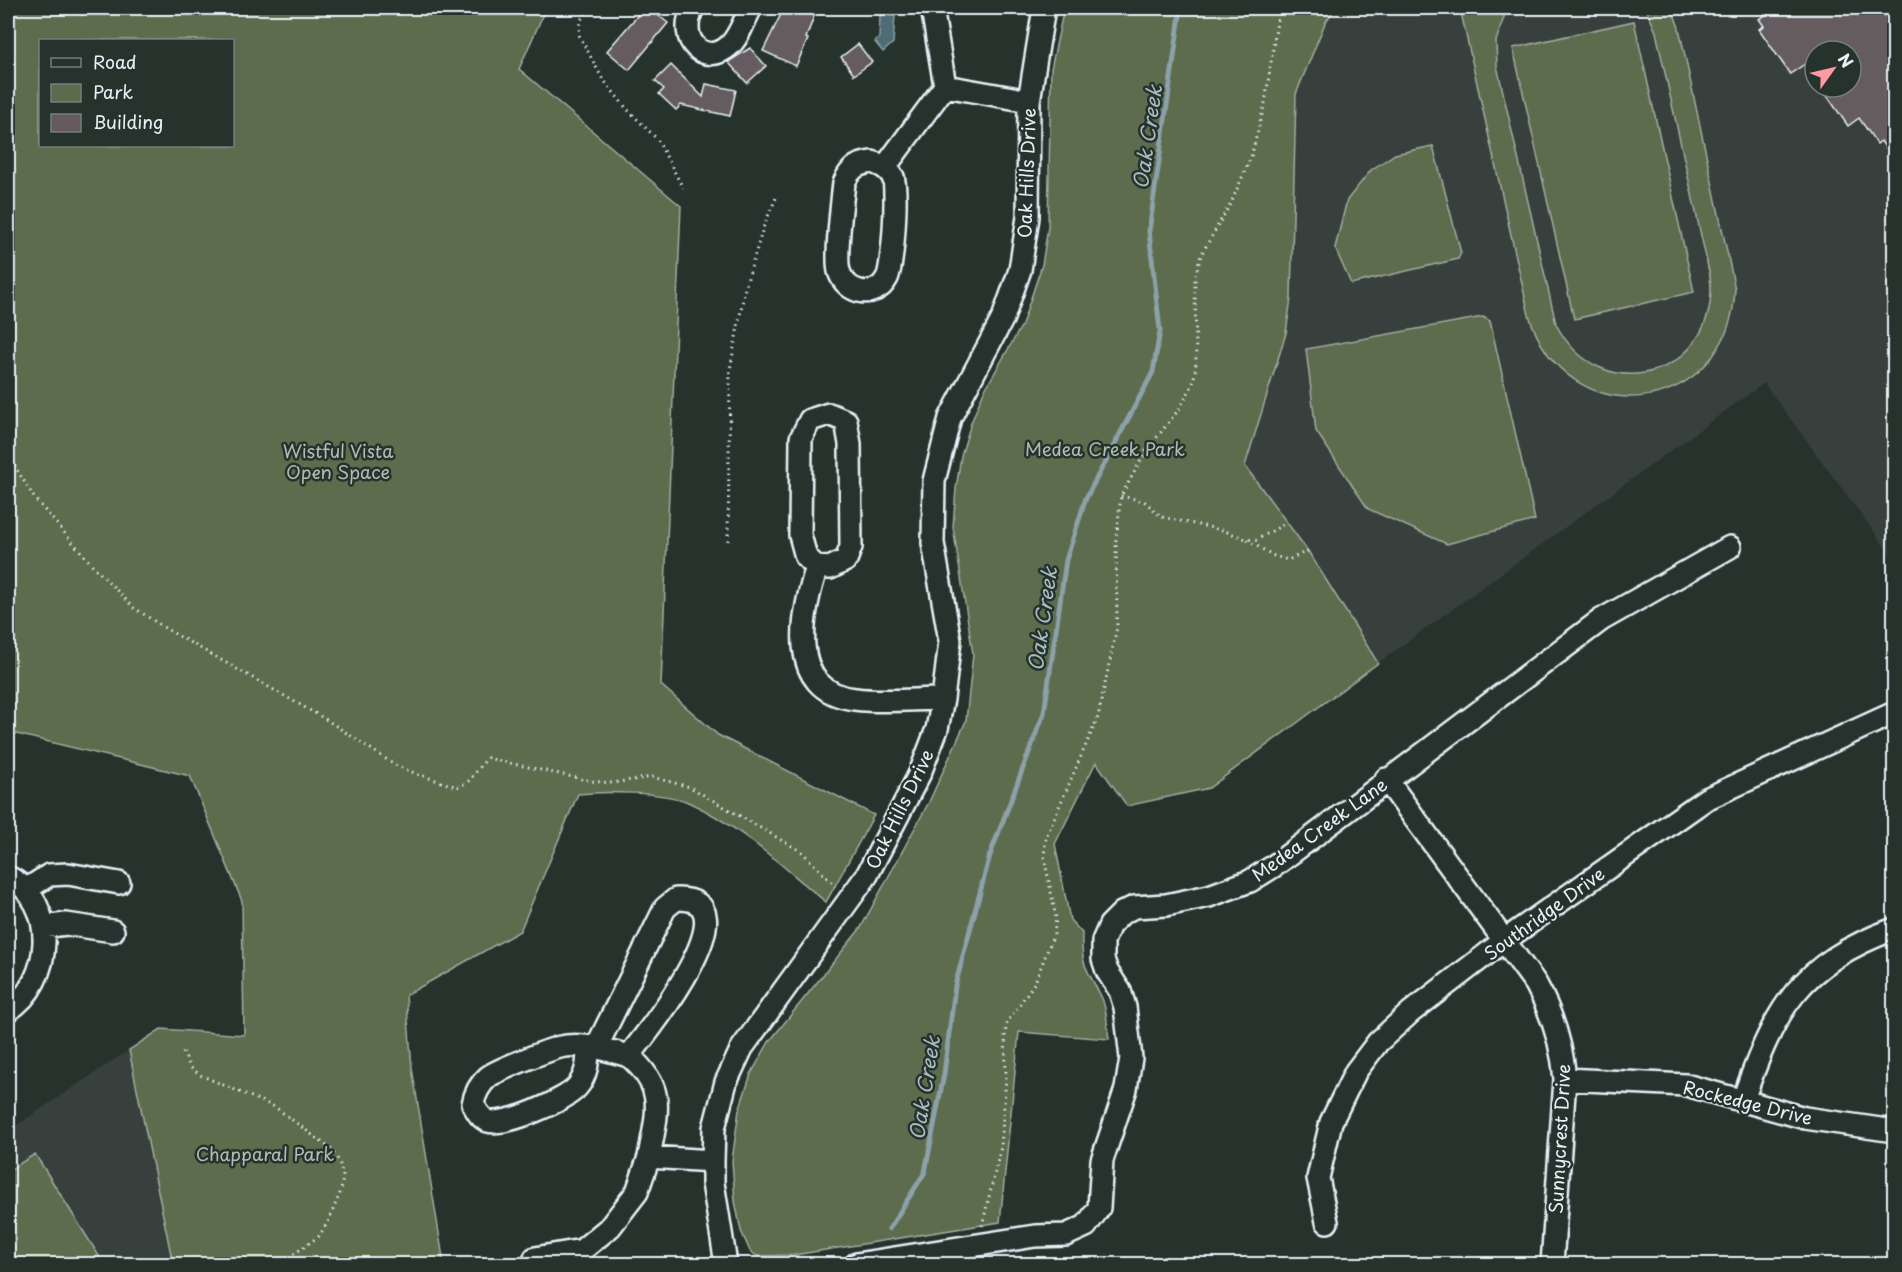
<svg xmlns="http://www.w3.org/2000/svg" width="1902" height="1272" font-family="'Playpen Sans',sans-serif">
  <rect width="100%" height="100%" fill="#26332d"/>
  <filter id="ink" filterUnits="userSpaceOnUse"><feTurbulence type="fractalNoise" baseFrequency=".0167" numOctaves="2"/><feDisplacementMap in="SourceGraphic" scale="12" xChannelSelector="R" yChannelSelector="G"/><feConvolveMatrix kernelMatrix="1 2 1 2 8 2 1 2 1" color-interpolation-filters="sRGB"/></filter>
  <g filter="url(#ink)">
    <path fill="#393f3c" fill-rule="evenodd" d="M1335,8h559v551l-130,-176 -386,280 -70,-112 -63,-85 41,-133 5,-35 5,-204 29,-71zM1815,51h36v36h-36z
      M129,1050l44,214h-165v-133z"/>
    <path fill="#5b6c4e" stroke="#a2aea3" stroke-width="1.5" fill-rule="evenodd" d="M8,8h538l-27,61 162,137 -20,479 57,50 156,80 -48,87c-43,-35 -87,-77 -138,-100 -23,-10 -85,-11 -110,-8l-58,137 -114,64 6,73 32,196h-271l-44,-214 32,-21 83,6 -2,-134 -52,-125 -182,-44zM40,40h192v106h-192z
      M1064,8h271l-10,15 -29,71 -5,204 -5,35 -41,133 63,85 70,112 -169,125 -82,18 -31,-44 -41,82 15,76 12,13c-1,34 4,34 19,63 6,11 6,30 8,43l-90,-7 -19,190 -206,33 -37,1 -7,-5 -9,-20 -6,-30 -3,-40 7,-51 12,-36 18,-32 91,-113 69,-127 37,-81 7,-67 -20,-127 3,-38 5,-33 10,-33 12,-30 39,-68 20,-60 6,-38 3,-158z
      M1460,8h47l-11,33 1,25 59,258c45,89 166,51 154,-48l-54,-244 -10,-24h26l7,20 56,261c-5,128 -169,149 -206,26z
      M1634,21l60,271 -120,27 -61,-271z
      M1433,146l28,107 -3,6 -107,25 -16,-36 12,-48 24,-30 24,-16z
      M1483,317l7,4 45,199 -88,24 -79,-35 -52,-78 -10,-82z
      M35,1154l69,110h-96v-93z"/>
    <path fill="#4e6c74" stroke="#8ca1a9" stroke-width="1.5" d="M880,15l15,1 -2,27 -10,9 -8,-10 4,-4z"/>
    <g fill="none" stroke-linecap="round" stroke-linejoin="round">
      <path stroke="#8ca1a9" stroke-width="5" d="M889,1229l36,-57 19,-98 11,-88 35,-131 54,-142 22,-153 20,-62 67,-126 7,-41 -11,-100 32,-223"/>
    </g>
    <path fill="#655b5f" stroke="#e8f1f8" stroke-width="1.5" d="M644,8h5l19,15 -39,47 -22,-19z
      M784,8h33l-11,30 2,1 -12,27 -33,-15z
      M1776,8h104l14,20v132l-13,-19 -4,3 -18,-26 -11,8 -27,-39h30v-36h-36v28l-10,-15 -15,10 -31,-45 5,-3 -5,-7z
      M858,44l14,18 -18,13 -13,-18z
      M750,48l16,18 -19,17 -19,-21z
      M671,65l32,32 3,-13 30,6 -6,26 -49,-11 -5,5 -17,-16 5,-5 -9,-8z"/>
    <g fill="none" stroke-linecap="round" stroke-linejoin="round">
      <g stroke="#e8f1f8" stroke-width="26">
        <path id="street" d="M693,8c-17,33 13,60 37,37 9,-8 15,-27 21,-37
          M932,8l13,78
          M945,86l84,15
          M872,162c9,3 16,6 21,15 5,11 0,90 -6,101 -12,23 -42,15 -48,-7 -4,-14 3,-70 5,-88 6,-14 12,-19 28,-21z
          M885,167l60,-81
          M829,414l17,7 4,23 1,103 -5,13 -16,8 -13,-1 -11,-10 -6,-22 1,-97 9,-18z
          M817,567c-15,46 -32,124 38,132 29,4 60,0 88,0
          M1386,779l150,205c17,31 26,60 29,95l-13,185
          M8,877c51,24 45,106 0,133
          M27,889l22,-14 19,-1 51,9
          M43,927l23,-3 47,7
          M588,1047c0,15 -1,28 -11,40 -11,13 -72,40 -89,34 -8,-3 -11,-10 -15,-17 2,-11 6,-19 15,-27 9,-7 60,-27 72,-30 22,-5 48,3 69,9
          M596,1048l69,-140 11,-9c81,-3 -28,133 -47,157 38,33 28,56 20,101
          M1565,1079l121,6 119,33 89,13
          M1743,1100c32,-92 56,-136 151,-171
          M1327,1222l-9,-44 13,-56 25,-51 22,-29 33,-30 94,-72 201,-141 188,-86
          M535,1258l47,-8 28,-23 27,-35 12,-35 64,4
          M726,1264l-13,-81v-22l1,-33 12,-46 16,-34 125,-173 53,-102 17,-44 6,-30 7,-58 -17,-98 1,-62 16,-63 53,-100 17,-48 8,-53 1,-116 15,-93
          M856,1264l179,-28 31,-1 20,-9 13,-18 3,-48 24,-71 5,-31 -6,-51 -5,-16 -13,-20 -4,-12v-18l7,-16 12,-12 12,-6 32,-2 43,-9 41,-15 24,-15 327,-246 129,-73"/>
      </g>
      <path stroke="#e8f1f8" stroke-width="3" stroke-dasharray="1.5 4.5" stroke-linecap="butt" d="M589,8l-9,13 -1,14 23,43 25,31 30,30 26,49
        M8,455l27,44 60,69 39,40 34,22 159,90 68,45 22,9 40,13 11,-5 19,-24 104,23 21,2 40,-6 38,10 112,65 33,34
        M1121,496l23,5 18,16 60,13 24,9 10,1 30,-17
        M1247,540l27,16 14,4 20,-9
        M728,541l2,-171 15,-82 18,-60 13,-30
        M183,1052l7,15 10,8 75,32 56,42 8,12 4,14 -2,16 -13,31 -9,14 -39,28
        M982,1226l19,-79 5,-71 -1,-43 3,-12 27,-39 19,-48 2,-16 -12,-62 2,-19 52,-120 19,-90 -1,-88 5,-43 25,-45 34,-43 13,-24 3,-18 -1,-89 6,-22 31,-54 19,-44 14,-54 14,-95"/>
      <use href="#street" stroke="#26332d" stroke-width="21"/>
    </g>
  </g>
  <g text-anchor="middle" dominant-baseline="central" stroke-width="5" stroke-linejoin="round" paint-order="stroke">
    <g font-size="18" fill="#e8f1f8" stroke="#26332d">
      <text transform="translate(1026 173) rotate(-88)">Oak Hills Drive</text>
      <text transform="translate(899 809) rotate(-64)">Oak Hills Drive</text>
      <text transform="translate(1319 829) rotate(-36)">Medea Creek Lane</text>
      <text transform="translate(1544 913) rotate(-36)">Southridge Drive</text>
      <text transform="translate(1748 1102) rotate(14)">Rockedge Drive</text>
      <text transform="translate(1559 1139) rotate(-87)">Sunnycrest Drive</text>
    </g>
    <g font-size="18" fill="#b0bcb4" stroke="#26332d">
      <text x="1105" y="448">Medea Creek Park</text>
      <text x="338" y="450">Wistful Vista<tspan x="338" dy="21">Open Space</tspan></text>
      <text x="265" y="1153">Chapparal Park</text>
    </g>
    <g font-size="20" font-style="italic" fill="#aabcc3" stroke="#26332d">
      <text transform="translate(1147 137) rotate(-82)">Oak Creek</text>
      <text transform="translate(1042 619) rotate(-82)">Oak Creek</text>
      <text transform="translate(924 1088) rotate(-81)">Oak Creek</text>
    </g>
  </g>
  <rect width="1902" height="1272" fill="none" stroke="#26332d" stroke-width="30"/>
  <rect x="15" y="15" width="1872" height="1242" fill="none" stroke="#e8f1f8" stroke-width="2" filter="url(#ink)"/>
  <rect x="39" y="39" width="195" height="108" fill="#26332d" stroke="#747f7e" stroke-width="1.5"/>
  <rect x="51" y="58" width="30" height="9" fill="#26332d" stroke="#747f7e" stroke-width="1.5"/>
  <text x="93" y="69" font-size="18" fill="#e8f1f8">Road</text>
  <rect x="51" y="84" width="30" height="18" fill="#5b6c4e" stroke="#747f7e" stroke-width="1.5"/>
  <text x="93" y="99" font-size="18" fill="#e8f1f8">Park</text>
  <rect x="51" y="114" width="30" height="18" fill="#655b5f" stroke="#747f7e" stroke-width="1.5"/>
  <text x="93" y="129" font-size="18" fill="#e8f1f8">Building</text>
  <g transform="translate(1833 69) rotate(56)"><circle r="28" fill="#26332d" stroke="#747f7e" stroke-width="1.5"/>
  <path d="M0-4.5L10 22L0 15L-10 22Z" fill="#ff9aa2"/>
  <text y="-9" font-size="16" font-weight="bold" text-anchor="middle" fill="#e8f1f8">N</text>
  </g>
</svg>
